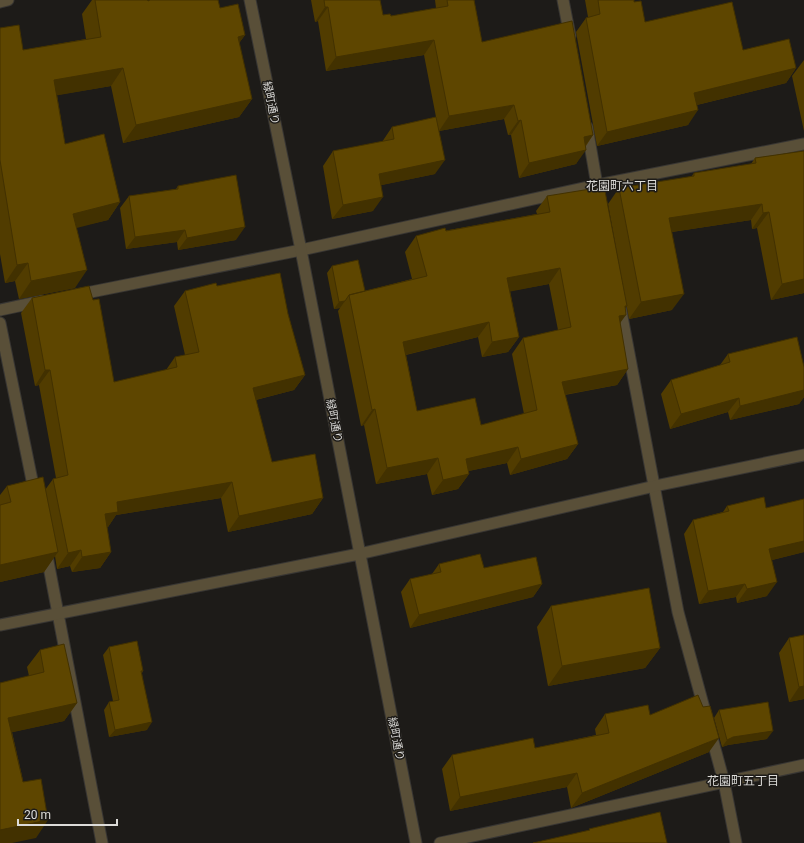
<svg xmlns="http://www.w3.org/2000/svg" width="804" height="843" font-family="Roboto,'Noto Sans JP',sans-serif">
  <rect width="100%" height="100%" fill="#1d1b18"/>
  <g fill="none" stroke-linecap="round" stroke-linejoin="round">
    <g stroke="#383633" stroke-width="13">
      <path id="minor" d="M563,0l7,36
        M0,2l8,-2
        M587,127l13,76
        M76,295l225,-45 296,-65 207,-41
        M620,306l58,306 46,170 12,61
        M0,310l42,-9
        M0,323l35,172
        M46,551l56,292
        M440,843l364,-78"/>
    </g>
    <g stroke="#383633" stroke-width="13">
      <path id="tertiary" d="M250,0l51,250 115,593
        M0,625l359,-71 296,-68 149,-31"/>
    </g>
    <use href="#minor" stroke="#594f38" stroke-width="11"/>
    <use href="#tertiary" stroke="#594f38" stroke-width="11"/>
  </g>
  <path fill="#513c00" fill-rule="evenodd" d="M92,0h55l1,1 72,7 25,27 -6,8 13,56 -13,18 -116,26 -12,-57 -54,9 8,49 55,58 -12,18 -31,7 -2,61 -56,11 -4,-18 -10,2 -5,-29v-226l23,22 63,-11 -4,-25z
    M311,0h69l3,15 8,1 45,-8 -1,-8h39l8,42 111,93 -7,11 -10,18 -57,14 -8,-43h-3l-4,-16 -65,12 -4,43 -54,11 -8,26 -41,8 -9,-53 10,-15 49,-9 10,-15 44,-10 -12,-62 -98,16 -8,-50 -3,1z
    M585,0h49v2l11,20 98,28 53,18 -10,15 -89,22 -9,20 -91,21 -21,-114 10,-14 2,-1z
    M804,60v71l-12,-55z
    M804,151v142l-33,7 -14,-72 -5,1 -1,-9 -79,12v78l-43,9 -21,-115 11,-16 72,-11 3,-4 57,-9 4,-6z
    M178,186l58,54 -58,10 -1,-8 -51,7 -6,-41 9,-12 47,-7z
    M547,196l80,110 -2,2 -5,16 8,45 -11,16 -52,10 13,49 -11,15 -57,16 -3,-12 -39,8 1,3 -11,15 -26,6 -5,-21 -51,10 -12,-59 -3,1 -23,-115 2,-3 -6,1 -7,-36 5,-7 33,25 47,-12 -7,-27 11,-16 121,-22 -1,-3zM549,284l9,46 -35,8 -11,16 12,60 -43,11 -64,-14 -11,-56 72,-18 4,20 26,-5 11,-15 -9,-46z
    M217,286l71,28 17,61 -11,15 -38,10 16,62 51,36 -11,16 -84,18 -7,-34 -105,17 -8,12h-1l4,25 -11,16 -28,4 -2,-6 -13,3 -2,-13 -11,16 -44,10v-87l7,-9 38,4 8,-11 3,-1 -17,-93 -4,1 -14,-73 11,-15 82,84 52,-12 9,-13 10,-2 -11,-49 11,-15z
    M728,354l76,13v30l-5,7 -69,16 -2,-8 -58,17 -9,-35 10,-14 49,-15z
    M804,499v53l-32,8 -5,36 -30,7 -1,-6 -37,7 -15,-70 9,-14 30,-8 4,-6 39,2z
    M439,564l103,20 -9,13 -123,31 -9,-36 9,-13 22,-5z
    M551,606l109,42 -15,20 -97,18 -11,-59z
    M804,635v64l-15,3 -10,-49 10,-15z
    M109,647l34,24 -1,2 5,57 -38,7 -5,-27 5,-8 4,-1 -10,-46z
    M40,650l37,53 -13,18 -52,11 24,106 -36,-155 29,-7 -2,-9z
    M719,710l48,29 -39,6 -6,2 -8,-29z
    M605,714l45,1 59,37 -138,56 -4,-21 -117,24 -8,-42 10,-14 83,-7 61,-13 -1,-6z"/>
  <path fill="#423100" d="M325,7h3l-10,14 -3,1z
    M245,35l-13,18 6,-16z
    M434,40l-10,15 -98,16 10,-14z
    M123,68l-12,18 -69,12 12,-18z
    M796,68l-10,15 -102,25 10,-15z
    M252,99l-13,18 -116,26 13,-18z
    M514,105l-10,14 -65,12 10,-15z
    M698,110l-10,15 -91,21 10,-14z
    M521,120l-10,15h-3l10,-14z
    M593,135l-10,14 1,-12z
    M586,150l-10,14 -57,14 10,-15z
    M445,160l-10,14 -67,14 11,-14z
    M383,197l-10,14 -41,8 11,-14z
    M120,202l-12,18 -47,12 12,-18z
    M762,204l-11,16 -93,14 11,-16z
    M769,212l-12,16 -5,1 11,-16z
    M245,227l-9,13 -58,10 9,-12z
    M185,230l-8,12 -51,7 9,-12z
    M28,263l-13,18 -10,2 12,-18z
    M560,268l-11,16 -52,10 10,-16z
    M87,270l-12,18 -56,11 12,-18z
    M804,279v14l-33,7 11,-16z
    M684,294l-12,16 -43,9 12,-17z
    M345,301l-5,7 -6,1 5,-7z
    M625,306h2l-7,10 6,-1 -11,15v-9z
    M489,322l-11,15 -86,21 11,-16z
    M519,337l-11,15 -26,5 10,-15z
    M628,369l-11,16 -66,12 11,-15z
    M45,370h5l-11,15 -4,1z
    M305,375l-11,15 -51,13 10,-15z
    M804,390v7l-5,7 -69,16 10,-14z
    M739,398l-11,14 -58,17 11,-15z
    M375,409l-11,16 -3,1 11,-16z
    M578,444l-11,15 -57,16 11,-16z
    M518,447l-11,16 -52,11 11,-15z
    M438,458l-11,16 -51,10 11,-16z
    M469,474l-11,15 -26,6 11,-15z
    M232,482l-11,16 -105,17 -8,12 -14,2 11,-15 12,-12z
    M323,498l-11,16 -84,18 11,-16z
    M804,541v11l-44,11 9,-14z
    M81,550l-11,16 -13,3 11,-16z
    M58,552l-14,20 -44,10v-17z
    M111,552l-11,16 -28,4 10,-15z
    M777,582l-10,14 -30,7 10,-14z
    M542,584l-9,13 -123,31 9,-13z
    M745,584l-9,13 -37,7 9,-13z
    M660,648l-15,20 -97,18 14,-20z
    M804,686v13l-15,3 10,-15z
    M77,703l-13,18 -64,14 8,-17z
    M152,722l-5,8 -38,7 6,-7z
    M773,731l-6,8 -39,6 -6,2 5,-7 6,-3z
    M719,738l-10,14 -138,56 11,-15z
    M577,773l-10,14 -117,24 10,-14z
    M48,820l-12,18 -24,5h-12v-13z"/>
  <path fill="#5e4600" stroke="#423100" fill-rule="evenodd" d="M95,0h52l1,1 2,-1h68l2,8 18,-4 7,31 -7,2 14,62 -116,26 -13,-57 -69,12 11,64 39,-10 16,68 -47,12 14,56 -56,11 -3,-18 -11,2 -17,-105v-132l19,-3 4,25 78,-13z
    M324,0h56l3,15 7,-1 1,2 57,-10 -1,-6h27l8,42 90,-21 21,114 -9,2 2,13 -57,13 -8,-43 -3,1 -4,-16 -65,11 -15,-76 -98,17 -8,-50h-3z
    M598,0h36v2l7,-1 4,21 87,-20 11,48 46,-11 7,29 -102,25 4,17 -91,22 -21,-114 14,-4z
    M436,117l9,43 -66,14 4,23 -40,8 -10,-54 61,-12 -2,-12z
    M804,151v128l-22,5 -13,-72 -6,1 -1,-9 -93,14 15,76 -43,8 -22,-114 75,-12v-3l62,-10 -1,-5z
    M236,175l9,52 -58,11 -2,-8 -50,7 -6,-41 49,-7v-3z
    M603,187v4h2l22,115h-2l1,9 -7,1 9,53 -66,13 16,62 -57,15 -3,-12 -52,12 3,15 -26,6 -5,-22 -51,10 -12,-59 -3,1 -23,-115 78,-19 -11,-40 29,-8 1,3 104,-19 -3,-16zM560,268l11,59 -48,11 14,72 -56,15 -6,-27 -58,13 -14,-69 86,-20 3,20 27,-5 -12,-59z
    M358,260l7,31 -16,4 -4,6 -6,1 -7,-36z
    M280,273l8,41 17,61 -52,13 19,74 43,-8 8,44 -84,18 -7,-34 -115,20 1,10 -13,2 6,38 -29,5 -1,-7 -13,3 -15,-74 15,-4 -18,-105h-5l-13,-72 57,-12 4,14 6,-1 15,83 63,-15 -2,-10 24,-5 -14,-61 31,-8 1,3z
    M797,337l7,30v23l-64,16 -1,-8 -58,16 -10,-34 59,-18 -2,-8z
    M43,477l15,75 -58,13v-60l11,-3 -4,-16z
    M764,497l2,11 38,-9v42l-35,8 8,33 -30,7 -2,-5 -37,7 -15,-71 36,-9 -2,-5z
    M480,554l4,14 52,-11 6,27 -123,31 -9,-36 31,-7 -2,-8z
    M649,588l11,60 -98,18 -11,-60z
    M804,635v51l-5,1 -10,-49z
    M137,641l6,30h-2l11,51 -37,8 -6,-28 10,-2 -10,-53z
    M64,644l13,59 -69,15 15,64 18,-3 7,41 -48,10v-147l44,-11 -4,-22z
    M698,695l5,12 7,-1 9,32 -137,55 -5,-20 -117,24 -8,-42 81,-17 2,10 74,-15 -4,-19 43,-9 2,10z
    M768,702l5,29 -40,6 -6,3 -8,-30z
    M660,812l7,31h-134l57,-13 -1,-1z"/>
  <g text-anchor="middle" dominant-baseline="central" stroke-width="3" stroke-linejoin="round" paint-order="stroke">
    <g font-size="11" fill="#dcdbd8" stroke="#1d1b18">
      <text transform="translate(271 103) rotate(78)">緑町通り</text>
      <text transform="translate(334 421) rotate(79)">緑町通り</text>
      <text transform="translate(396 739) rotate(79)">緑町通り</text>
    </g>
    <g font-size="12" fill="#dcdbd8" stroke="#1d1b18">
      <text x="622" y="186">花園町六丁目</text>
      <text x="743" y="781">花園町五丁目</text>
    </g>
  </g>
  <path d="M18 819v6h99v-6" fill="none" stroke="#dcdbd8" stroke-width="2"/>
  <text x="24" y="819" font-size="12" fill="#dcdbd8" stroke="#1d1b18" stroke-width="3" paint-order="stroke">20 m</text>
</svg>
